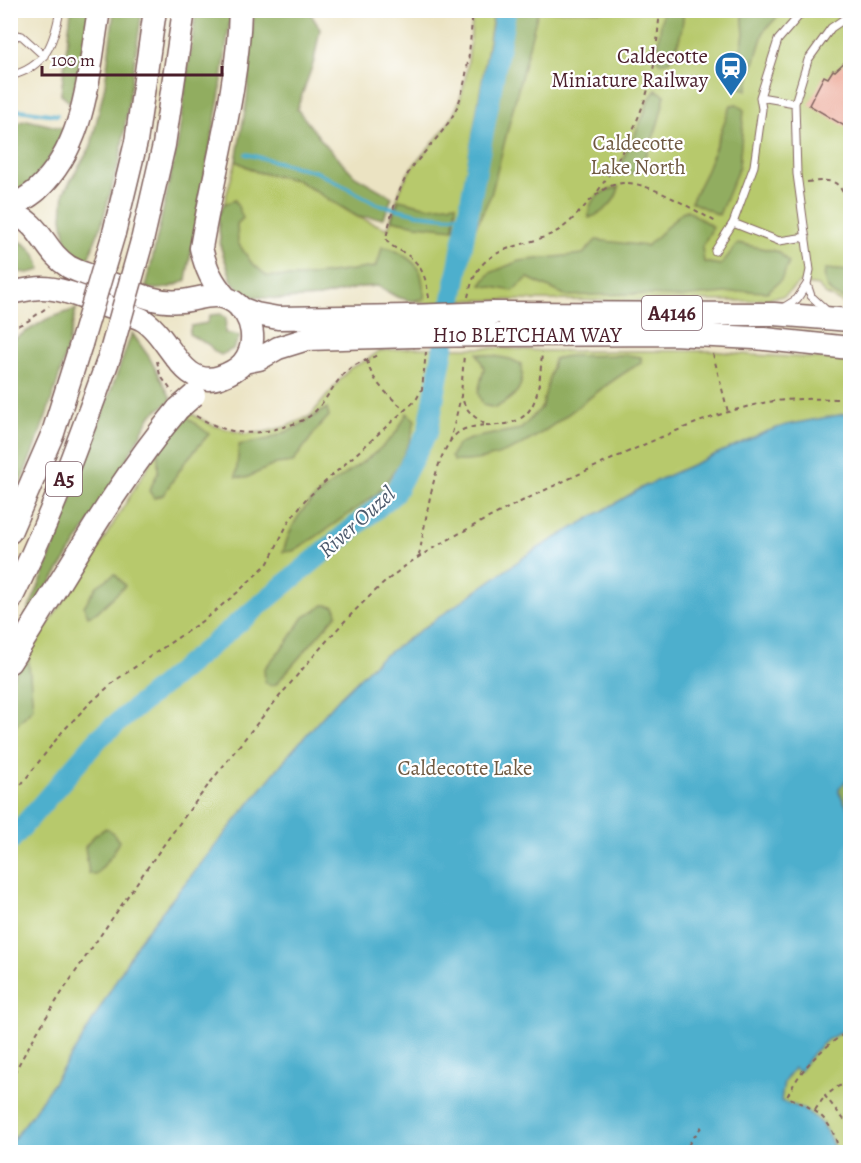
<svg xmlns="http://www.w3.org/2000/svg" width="861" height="1163" font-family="Alegreya,serif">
  <rect width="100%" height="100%" fill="#fff"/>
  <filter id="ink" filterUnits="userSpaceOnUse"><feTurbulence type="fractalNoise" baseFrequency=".0167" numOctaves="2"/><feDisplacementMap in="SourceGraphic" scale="12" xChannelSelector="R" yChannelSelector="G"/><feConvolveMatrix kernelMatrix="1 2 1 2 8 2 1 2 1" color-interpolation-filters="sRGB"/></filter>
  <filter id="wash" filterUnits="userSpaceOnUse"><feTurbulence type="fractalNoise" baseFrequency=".008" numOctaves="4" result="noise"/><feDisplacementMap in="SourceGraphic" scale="24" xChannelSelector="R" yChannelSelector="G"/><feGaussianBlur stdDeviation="1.35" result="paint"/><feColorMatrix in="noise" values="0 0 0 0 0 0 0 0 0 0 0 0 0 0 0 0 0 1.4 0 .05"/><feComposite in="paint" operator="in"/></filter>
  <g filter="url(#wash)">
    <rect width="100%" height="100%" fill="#ebe3c2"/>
    <path fill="#b7c96c" stroke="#80744c" stroke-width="1.5" d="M473,11h377v296l-25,-13 -7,-8 -19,-3 -15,13 -35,5 -276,-1 -44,4 -32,-7 -19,-11 -17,1 -42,10 -39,2 -33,-3 -14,-13 -12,-35 -3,-31 6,-13 12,-43 21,11 40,8 61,37 30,12c6,-19 11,-43 23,-60 16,-22 39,-41 48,-67 10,-29 11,-61 14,-91z
      M412,348h88l43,3h169l40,4 98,5v792h-839v-472l90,-136 57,-94 32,-37 22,12 33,9 19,-2 21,-5 25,-11 40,-48 17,-8 12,-9z"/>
    <path fill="#91ad60" stroke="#6e6646" stroke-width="1.5" d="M71,11h19l-7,42 -13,50 -9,-9z
      M114,11h28l-22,148 -19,67 -15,38 -18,-11 -6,-35 2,-26 27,-46 14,-61z
      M196,11h35l-10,76 -35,193c-14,8 -25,11 -40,8l32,-146z
      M254,11h55l11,18 -6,32 -17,48 26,33 32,34 37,21 -8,21 -26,-1 -61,-37 -40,-8 -21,-11 11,-62z
      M494,11h44l-47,184 -21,44 -9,-36z
      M663,11h20c1,17 -5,36 -14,50l-9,2 -4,-6z
      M742,11h41l-19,20 -14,45 -3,14 -13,-5 10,-51z
      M656,90l9,5c-5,24 -15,62 -33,79h-10l-1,-11 22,-46 5,-16z
      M737,104l7,6 -5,57 -20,48 -28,-13 15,-30 25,-67z
      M27,120l39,9c-14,25 -28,54 -55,67v-71z
      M619,187c-3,15 -15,26 -30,31 -2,-20 13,-27 30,-31z
      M235,200l8,18 -6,6 1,19 13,19 16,14 33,1 75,-10 4,-8 3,-12c11,-1 30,13 37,22 4,7 4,21 6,29l-13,3 -15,-4 -19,-11 -17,1 -42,10 -39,2 -33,-3 -14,-13 -12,-35 -3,-31 6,-13z
      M399,200l30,7 27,-3 -2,25 -37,-4 -26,-5z
      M687,210l26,17 -11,20 2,15 17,3 17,-22 41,9 10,11 -8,17 -14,12 -20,-1 -66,6 -49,-3 -65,2 -39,-18 -15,13 -32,-6 9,-12 29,-12 64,-7 13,-14 51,6 35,-34z
      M13,238c17,7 23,14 28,32l-13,3 -17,-2v-32z
      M825,269l25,2v30c-19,-6 -28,-11 -25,-32z
      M76,309c-13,68 -39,134 -65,197v-165l36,-22z
      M221,314l5,4 -1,15 15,3 -7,13 -12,6 -6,-3 -6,-7 -20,-11 2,-8 16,-3 3,-8z
      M132,333l17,24 23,43 -21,15 -43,78 -91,143 26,-60z
      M477,353l33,6 11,5c5,24 -7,34 -26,44l-12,-3 -5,-12 6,-25z
      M627,355l14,2v6c-61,32 -112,102 -187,98l-3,-4 6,-12 15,-7 49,-9 21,-22 12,-48 14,-3z
      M327,408l2,8 -11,12 -25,34 -17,2 -30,14 -10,-1 3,-32 30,-6 28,-12z
      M407,413l8,7 -5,21 -12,25 -20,27 -64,45 -21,13 -10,1c4,-14 10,-30 20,-42 24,-29 64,-45 90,-74 6,-6 10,-16 14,-23z
      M187,417l22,17 -24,28 -22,33 -9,3 -5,-7 9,-19v-22z
      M115,574l10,12 -28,26 -9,4 -4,-10 13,-20z
      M324,605l11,1 2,8 -61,70 -5,2 -6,-4 -1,-13 24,-28 16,-24z
      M28,654l5,54 -22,23v-51z
      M850,777v35l-11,-20v-4z
      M106,828l6,4 7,9 -7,14 -16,20 -7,-1 -4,-27 10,-12z"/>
    <path fill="#4eafcd" stroke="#4c677c" stroke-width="1.5" d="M850,413v364l-11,11v5l11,19v215l-23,13 -14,13 -14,19 -5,-4 -10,14 -3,19c29,8 46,21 54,51h-824v-10l20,-26 48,-72 61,-105 151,-187 49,-55 38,-37 152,-107 113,-66 122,-55 21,-7z"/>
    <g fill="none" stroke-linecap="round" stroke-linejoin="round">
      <path stroke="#4eafcd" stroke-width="4" d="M10,113l9,-3 38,5
        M246,154l71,18 60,32 41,10 29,3 21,-4"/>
      <path stroke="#4eafcd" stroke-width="21" d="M10,841l89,-103 295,-244 34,-63 78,-421"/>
    </g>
    <g id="blocks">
      <path fill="#eba493" d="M850,57v60l-4,10 -37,-22 15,-29 4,2 5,-8 2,1z"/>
    </g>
  </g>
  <g filter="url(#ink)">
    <use href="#blocks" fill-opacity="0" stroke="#826460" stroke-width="1.5"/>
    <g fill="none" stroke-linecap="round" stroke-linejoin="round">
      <g stroke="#826460" stroke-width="9">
        <path id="service" d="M10,43l7,-8 5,1 22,20
          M10,76c36,-9 44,-33 50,-66
          M760,97l35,6
          M733,223l46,18 27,-4
          M715,251l18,-28 21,-57 8,-57 -2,-12 18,-57 26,-30
          M807,284l3,-14 -13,-96 -2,-71 13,-43 23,-32 19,-13
          M781,309l16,-10 10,-15 4,12 15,14"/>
      </g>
      <g stroke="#826460" stroke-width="25">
        <path id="trunk" d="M10,208c9,-6 19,-11 27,-18 50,-46 51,-117 62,-180
          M10,213c32,9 33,38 59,54 9,5 21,8 30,12 17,6 34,14 51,19 10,3 21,4 32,3 19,-2 34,-11 52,1 20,14 24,43 9,61 -6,7 -15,11 -23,14 -40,13 -50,-43 -79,-58 -9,-4 -20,-7 -30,-11 -22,-7 -46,-20 -69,-20 -10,0 -21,3 -32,5
          M114,233l22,-91 19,-132
          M142,241l22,-96 20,-135
          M226,298c-14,-16 -20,-29 -25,-50 13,-79 37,-157 39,-238
          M240,308l16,6 22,4 131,-2
          M494,313l280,1 76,6
          M499,335l173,-1 83,4 95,10
          M244,362l15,-3 19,-11 29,-9 106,-3
          M10,532l43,-99 28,-89
          M10,601c40,-80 70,-163 100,-246
          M10,662c55,-85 103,-175 168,-253"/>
      </g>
      <path stroke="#826460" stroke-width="2" stroke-dasharray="4.5 4.5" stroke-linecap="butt" d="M807,182c32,-3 31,-2 43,27
        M598,191c26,-38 47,-80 56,-126 3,-18 4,-36 6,-55
        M468,297c3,-13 7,-27 18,-36 21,-18 53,-17 76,-33 20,-14 34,-43 61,-45 25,-2 71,27 93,39
        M429,298c-3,-19 -6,-34 -25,-45 -7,-5 -15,-6 -18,-15 5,-22 12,-50 25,-69 16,-22 39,-41 48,-67 10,-29 11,-61 14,-92
        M10,329l18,-8 21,-15
        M713,354l15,58
        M367,360c4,21 22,36 37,49
        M157,361l3,14 13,18
        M196,416c30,17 50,21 84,12 10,-3 21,-6 30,-12 16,-13 23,-33 38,-46 8,-7 20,-10 29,-15
        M486,425c52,3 53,-31 56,-73
        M450,442l11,-46 3,-42
        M419,555c7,-30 14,-105 40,-123 7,-5 19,-6 27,-7 -11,-8 -21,-14 -24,-28
        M10,799l52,-67 27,-28 27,-24 89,-61 33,-27 30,-29 21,-42 16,-21 111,-100 6,-11 4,-37
        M10,1081c36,-70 82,-133 126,-197 48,-69 99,-135 153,-199 32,-38 63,-75 101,-107 22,-19 47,-32 72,-46 42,-23 85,-43 128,-63 52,-23 108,-51 164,-64 32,-8 64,-6 96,-6
        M850,1085l-11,1 -14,10 25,31
        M815,1110l10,-14
        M683,1152l19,-26
        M839,1152c-6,-32 -23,-44 -52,-55 15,-31 35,-49 63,-67"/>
      <use href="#service" stroke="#fff" stroke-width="7"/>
      <use href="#trunk" stroke="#fff" stroke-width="22"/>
      <g stroke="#826460" stroke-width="25" stroke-linecap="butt">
        <path id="trunk-bridge" d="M409,316l85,-3
          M413,336l86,-1
          M81,344l33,-111
          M110,355l32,-114
          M178,409l16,-14"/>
      </g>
      <use href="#trunk-bridge" stroke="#fff" stroke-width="22"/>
    </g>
  </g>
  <defs>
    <g id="station-pin" transform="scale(1.725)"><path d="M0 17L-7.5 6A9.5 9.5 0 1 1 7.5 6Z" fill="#1f6fb2" stroke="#fff"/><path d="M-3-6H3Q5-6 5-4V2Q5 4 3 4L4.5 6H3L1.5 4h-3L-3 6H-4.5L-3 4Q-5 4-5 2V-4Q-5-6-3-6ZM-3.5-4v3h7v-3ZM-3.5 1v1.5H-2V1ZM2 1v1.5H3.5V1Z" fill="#fff"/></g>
  </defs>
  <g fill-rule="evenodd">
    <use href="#station-pin" x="731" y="68"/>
  </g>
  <g text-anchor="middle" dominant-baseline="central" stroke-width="4.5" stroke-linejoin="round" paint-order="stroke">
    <g fill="#fff" stroke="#80626b" stroke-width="1.5">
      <rect x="642" y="296" width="60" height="34" rx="4.5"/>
      <rect x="46" y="462" width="36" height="34" rx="4.5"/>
    </g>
    <g font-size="20" font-weight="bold" fill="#4a1f2b">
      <text x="672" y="313">A4146</text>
      <text x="64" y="479">A5</text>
    </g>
    <g font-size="21" fill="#4a1f2b" stroke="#fff" text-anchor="end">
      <text x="708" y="56">Caldecotte<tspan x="708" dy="24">Miniature Railway</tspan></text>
    </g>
    <g font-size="21" fill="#705a42" stroke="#fff">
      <text x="638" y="143">Caldecotte<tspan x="638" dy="24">Lake North</tspan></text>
      <text x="465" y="768">Caldecotte Lake</text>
    </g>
    <g font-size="21" fill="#4a1f2b" stroke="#fff">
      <text x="527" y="335">H10 BLETCHAM WAY</text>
    </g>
    <g font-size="22" font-style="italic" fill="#4c596c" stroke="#fff">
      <text transform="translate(357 522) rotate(-42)">River Ouzel</text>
    </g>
  </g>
  <rect width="861" height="1163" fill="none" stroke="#fff" stroke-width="36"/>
  <path d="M42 66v9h180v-9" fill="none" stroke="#4a1f2b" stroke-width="3"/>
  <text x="51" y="66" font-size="18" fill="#4a1f2b" stroke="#ffffff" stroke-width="4.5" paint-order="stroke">100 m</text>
</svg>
